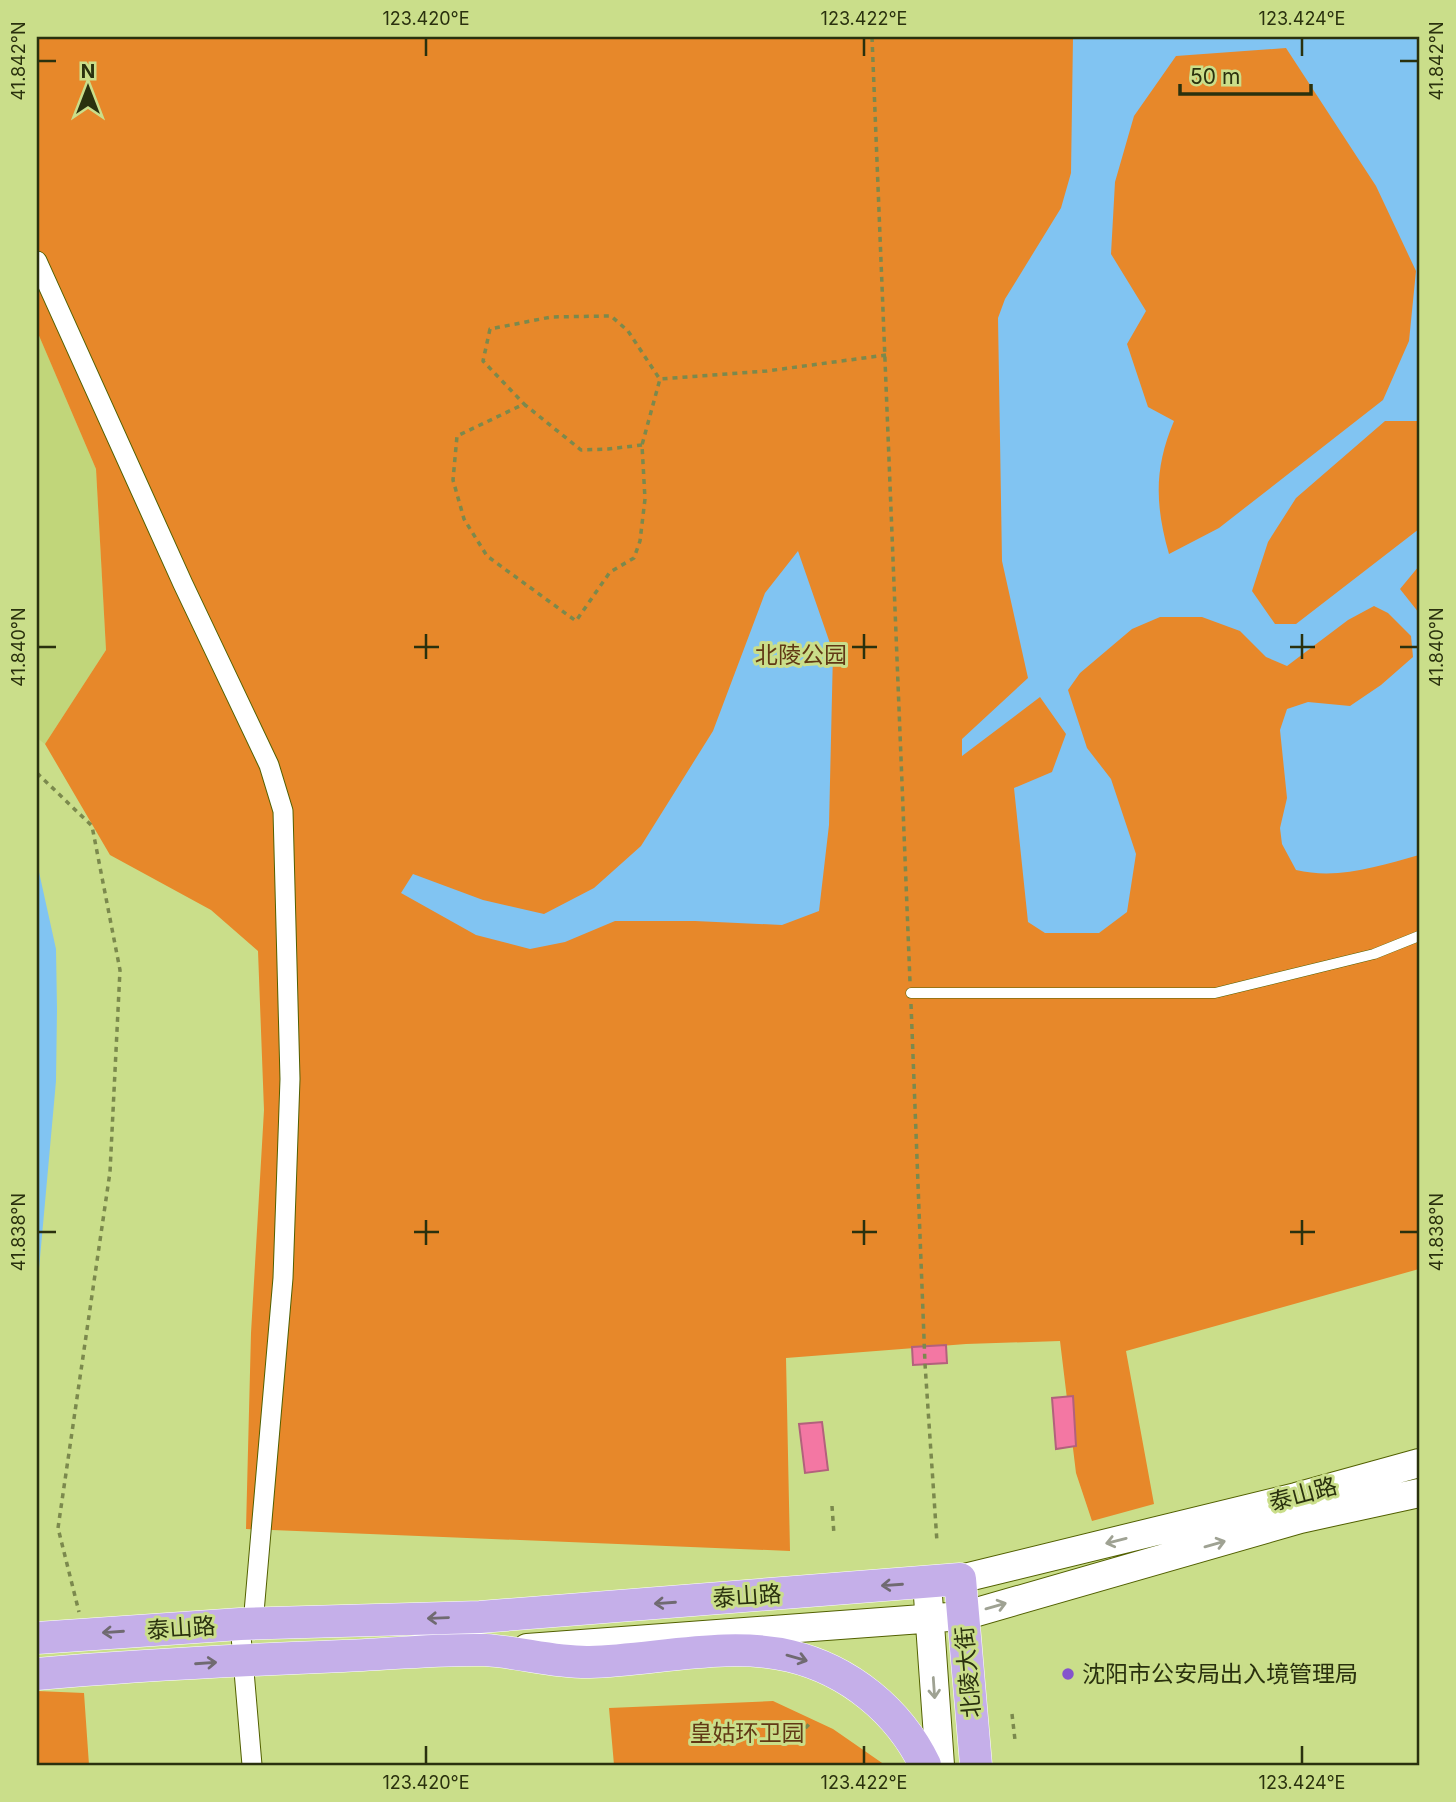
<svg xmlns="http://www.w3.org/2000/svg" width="1456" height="1802" font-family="Inter,'Noto Sans SC',sans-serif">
  <rect width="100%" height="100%" fill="#cade8a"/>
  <path fill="#c1d67a" d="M37,331l59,138 10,181 -61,94 -8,-6z"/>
  <path fill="#e7882a" d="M37,37h1382v1232l-293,82 28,153 -62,17 -16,-48 -16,-132 -94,3 -180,14 4,193 -544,-22 5,-196 13,-223 -6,-159 -47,-41 -101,-55 -65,-111 61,-94 -10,-181 -59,-138z
    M37,1691l47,2 5,72h-52z
    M773,1701l60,28 52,36h-271l-5,-57z"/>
  <path fill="#81c4f2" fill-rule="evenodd" d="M1073,37h346v384h-34l-89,77 -28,44 -16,49 23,33h21l123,-95v37l-19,23 19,24v242c-40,11 -81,25 -123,15l-14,-26 -2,-16 7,-30 -7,-68 7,-21 21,-7 42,4 31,-21 32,-28 -2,-21 -23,-23 -14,-7 -26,14 -61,46 -21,-9 -26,-26 -38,-14h-42l-28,12 -52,44 -12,17 19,58 24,31 25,75 -9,58 -28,21h-54l-17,-11 -14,-134 38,-16 14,-38 -26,-37 -78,59v-17l66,-61 -26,-117 -4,-243 7,-19 56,-91 10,-35zM1286,48l90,138 40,85 -7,70 -26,59 -164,128 -50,26c-14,-49 -15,-86 5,-133l-26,-14 -21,-63 19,-33 -35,-57 4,-72 19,-66 42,-60z
    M798,551l35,101 -4,173 -10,86 -37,14 -87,-4h-80l-50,21 -35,7 -54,-14 -75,-42 12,-19 70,26 61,14 50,-26 47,-42 72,-115 52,-138z
    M37,863l19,86 1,60 -1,72 -19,210z"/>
  <path fill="#f377a3" stroke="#b2617c" stroke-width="2" d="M946,1345l1,18 -34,2 -1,-18z
    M1073,1396l3,50 -20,3 -4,-51z
    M822,1422l6,48 -23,3 -6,-49z"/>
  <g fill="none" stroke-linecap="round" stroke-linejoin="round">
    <g stroke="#526000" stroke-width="11">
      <path id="lane" d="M911,993h304l159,-39 45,-18"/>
    </g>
    <g stroke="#526000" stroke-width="21">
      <path id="street" d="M37,261l146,323 86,181 14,46 7,268 -7,199 -30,346
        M240,1624l12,141"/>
    </g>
    <g stroke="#526000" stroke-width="30">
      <path id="secondary" d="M960,1579l336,-82 123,-34
        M927,1582l13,183
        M527,1648l436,-32 337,-97 119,-26"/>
    </g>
    <g stroke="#fff" stroke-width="33">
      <path id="primary" d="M37,1638l203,-14 240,-7 480,-38 16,186
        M37,1674c101,-9 204,-14 306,-18 47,-2 95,-7 142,-6 35,2 70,13 105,12 65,-2 138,-21 200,-6 59,14 109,55 135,109"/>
    </g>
    <path stroke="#7b894d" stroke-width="3.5" stroke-dasharray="5 5" stroke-linecap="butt" d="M872,37l38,945
      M526,406l-43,-45 7,-32 61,-12 60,-1 17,15 31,47
      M642,445l-34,4 -27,1 -57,-46 -67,32 -4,44 11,39 23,37 89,65 34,-49 24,-14 6,-17 5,-42 -3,-54 18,-66 107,-8 119,-16
      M37,773l55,53 28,144 -10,202 -52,356 21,84
      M911,1004l14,360 12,178
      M832,1506l2,29
      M1012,1714l3,26
      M792,1743l19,-21"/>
    <use href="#lane" stroke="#fff" stroke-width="10"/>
    <use href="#street" stroke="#fff" stroke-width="19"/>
    <use href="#secondary" stroke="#fff" stroke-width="28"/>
    <use href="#primary" stroke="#c5afe9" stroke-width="32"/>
  </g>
  <defs><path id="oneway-shaft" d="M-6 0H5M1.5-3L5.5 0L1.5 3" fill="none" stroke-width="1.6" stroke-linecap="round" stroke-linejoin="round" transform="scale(1.75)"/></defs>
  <g stroke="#9fa293">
    <use href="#oneway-shaft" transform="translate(1116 1541) rotate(166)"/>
    <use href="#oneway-shaft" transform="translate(1215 1544) rotate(-16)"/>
    <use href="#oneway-shaft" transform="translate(996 1606) rotate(-16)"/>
    <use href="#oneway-shaft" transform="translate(934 1688) rotate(86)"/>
  </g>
  <g stroke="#706a71">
    <use href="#oneway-shaft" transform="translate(892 1585) rotate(176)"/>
    <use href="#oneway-shaft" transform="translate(665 1603) rotate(176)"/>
    <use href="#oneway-shaft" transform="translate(438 1618) rotate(178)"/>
    <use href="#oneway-shaft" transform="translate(113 1632) rotate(176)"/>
    <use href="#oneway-shaft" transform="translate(797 1658) rotate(16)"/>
    <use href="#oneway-shaft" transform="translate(206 1663) rotate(-4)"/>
  </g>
  <path fill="none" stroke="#2a310e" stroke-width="2.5" d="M426,38v18M864,38v18M1302,38v18M38,61h18M1400,61h18M426,634v25M864,634v25M1302,634v25M38,647h18M414,647h25M852,647h25M1290,647h25M1400,647h18M426,1220v25M864,1220v25M1302,1220v25M38,1232h18M414,1232h25M852,1232h25M1290,1232h25M1400,1232h18M426,1746v18M864,1746v18M1302,1746v18"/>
  <circle fill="#8554cc" stroke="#cade8a" stroke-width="2.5" cx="1068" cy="1674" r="7"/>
  <g text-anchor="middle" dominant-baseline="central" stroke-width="6" stroke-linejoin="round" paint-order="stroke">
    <g font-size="23" fill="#613915" stroke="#cade8a">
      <text x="801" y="655">北陵公园</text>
      <text x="747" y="1733">皇姑环卫园</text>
    </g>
    <g font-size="23" fill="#2a310e" stroke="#cade8a">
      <text transform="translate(1303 1494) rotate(-15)">泰山路</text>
      <text transform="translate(747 1596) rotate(-4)">泰山路</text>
      <text transform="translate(181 1628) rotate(-4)">泰山路</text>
      <text transform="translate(968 1672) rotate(-95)">北陵大街</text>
    </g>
    <g font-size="23" fill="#2a310e" stroke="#cade8a" text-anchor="start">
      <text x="1082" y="1674">沈阳市公安局出入境管理局</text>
    </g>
  </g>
  <rect width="1456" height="1802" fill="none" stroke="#cade8a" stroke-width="77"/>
  <g transform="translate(88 88)" stroke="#cade8a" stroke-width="5" paint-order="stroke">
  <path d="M0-5L12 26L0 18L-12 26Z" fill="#2a310e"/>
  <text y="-10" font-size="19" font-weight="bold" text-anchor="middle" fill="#2a310e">N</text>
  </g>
  <path d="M1180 84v10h131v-10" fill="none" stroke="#2a310e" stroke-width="3.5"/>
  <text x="1190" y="84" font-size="21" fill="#2a310e" stroke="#cade8a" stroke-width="5" paint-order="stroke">50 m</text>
  <rect x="38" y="38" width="1380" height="1726" fill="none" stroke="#2a310e" stroke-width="2.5"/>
  <g font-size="18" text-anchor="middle" fill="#2a310e">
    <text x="426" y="25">123.420°E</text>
    <text x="864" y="25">123.422°E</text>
    <text x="1302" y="25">123.424°E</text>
    <text transform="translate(19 61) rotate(-90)" y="6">41.842°N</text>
    <text transform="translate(1437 61) rotate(-90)" y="6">41.842°N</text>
    <text transform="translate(19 647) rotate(-90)" y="6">41.840°N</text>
    <text transform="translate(1437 647) rotate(-90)" y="6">41.840°N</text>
    <text transform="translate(19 1232) rotate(-90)" y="6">41.838°N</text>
    <text transform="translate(1437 1232) rotate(-90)" y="6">41.838°N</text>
    <text x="426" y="1789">123.420°E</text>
    <text x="864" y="1789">123.422°E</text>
    <text x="1302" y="1789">123.424°E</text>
  </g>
</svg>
